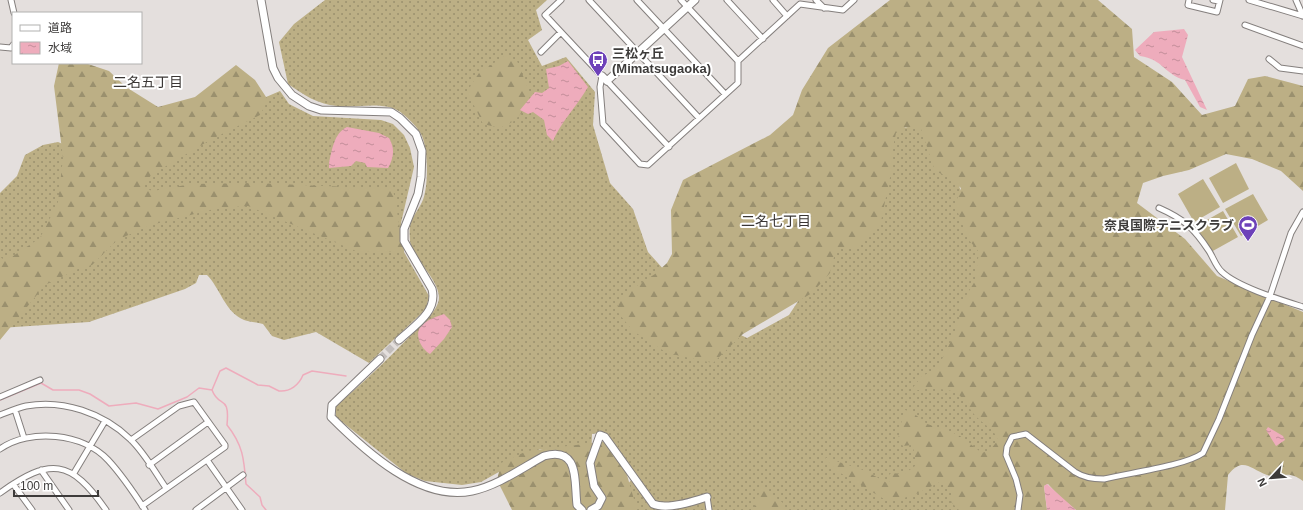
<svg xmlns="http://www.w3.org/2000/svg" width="1303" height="510" font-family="Arial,'Noto Sans JP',sans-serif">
  <defs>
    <pattern id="grass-dots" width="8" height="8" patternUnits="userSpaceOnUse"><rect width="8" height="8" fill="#bcaf85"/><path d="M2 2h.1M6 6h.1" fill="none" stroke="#9a906e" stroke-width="1.8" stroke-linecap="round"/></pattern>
    <pattern id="forest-firs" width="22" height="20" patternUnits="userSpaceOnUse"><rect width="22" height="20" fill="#bcaf85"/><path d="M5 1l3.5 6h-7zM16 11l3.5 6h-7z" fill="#9a906e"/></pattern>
    <pattern id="water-ripples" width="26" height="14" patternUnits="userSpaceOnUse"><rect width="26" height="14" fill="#eeacbc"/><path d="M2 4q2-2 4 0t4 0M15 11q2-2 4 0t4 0" fill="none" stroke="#c28d9a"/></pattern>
  </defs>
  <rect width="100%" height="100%" fill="#e4dfdd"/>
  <path fill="url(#grass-dots)" d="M325,0h222l-11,10 6,20 -14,10 14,26 24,-9 29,35 -2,33 17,58 23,26 15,43 60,67 39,19 42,-23 37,-56 57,-127 40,-8 34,55 28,90 24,241h-381l-6,-18 12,-16 -29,-44 -13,2 -1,25 -51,-10 -59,33 -19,3 -37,-4 -18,-7 -71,-57v-11c27,-23 51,-46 75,-71 10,-10 22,-19 27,-32 7,-19 -26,-44 -28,-62 -2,-22 4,-23 12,-39 7,-14 6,-52 0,-66 -3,-7 -12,-16 -18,-21 -17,-16 -46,-6 -67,-9 -20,-2 -33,-11 -49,-22l-9,-42 15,-18z
    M280,91l9,13 24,12 68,4 12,4 11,11 6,13 4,19 -13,56 3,29 25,44 -3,13 -57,54 -53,-31 -32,8 -12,-4 -9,-12c-6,-2 -14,-2 -19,-4 -19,-8 -24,-32 -37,-45h-8l-3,8 -11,6 -96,33 -89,6v-135l17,-17 8,-21 18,-10 15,-3 12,5 189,-47z"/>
  <path fill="url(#forest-firs)" d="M890,0h208l34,29 2,28 38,25 30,33 33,-9 13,-27 17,-3 38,10v105l-22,-20 -29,-12 -26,-5 -37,16 -26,6 -20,7 -6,20 48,36 32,37 86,36v169c-18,-13 -21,-1 -36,-6 -17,-6 -24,-19 -39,0l-3,35h-149l-16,-13 -12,-13 -4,2 3,24h-88l-8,-8v-10l-11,-10 -26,13 -25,7 -52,-31 -13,-14 42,14 21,12 4,-3 -3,-4 3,-3 13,1 11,-8v-12l-3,-9 -9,1 -5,-6 5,-26 2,-4 7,2 15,12 20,6 13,6 22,17 9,-4 7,-9c-7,-15 -8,-10 -18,-20 -9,-7 -14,-19 -22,-26 -8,-6 -36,-7 -45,-2l-2,-2 11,-14 11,-5 9,-12 10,-20 7,-19 1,-14 15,-25 4,-29 -11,-13 -13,-34 6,-17 -15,-12 -11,-5 -14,-42 -15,-2 -10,6 -4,19 -1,21 -10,48 -26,27 -19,1 -6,24 -18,20 -69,41 -30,29 -46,-10 -34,-22 -17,-21 5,-14 34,-22 12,-11 5,-9 -1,-44 12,-30 87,-45 23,-20 9,-25 26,-42z
    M506,55l11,6 13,32 -2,13 -14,15 -14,7 -17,-4 -16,-33 12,-18z
    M59,63h26l24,8 17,16 32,20 37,-10 41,-32 19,15 13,20 -8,15 -50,25 -59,35 -8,13 10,3 38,-7 64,-1 138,6 11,63 -48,-1 -108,-45 -30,2 -67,17 -34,15 -25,25 -14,4 -33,16 -45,55v-83l3,2 10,-3 27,-18 18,-36 5,-44 -9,-72z
    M617,440l20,70h-125l-15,-30 4,-17 26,-12z
    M761,487l22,16 3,7h-32z"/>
  <path fill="#bcaf85" d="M1236,163l13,26 -26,14 -14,-25z
    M1203,179l17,28 -26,15 -16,-28z
    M1253,194l15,26 -27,16 -16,-27z
    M1223,211l15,26 -27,15 -15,-26z"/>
  <path fill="url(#water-ripples)" d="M1184,29l4,6 -6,22 25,53 -7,-3 -15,-27c-20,-5 -22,-21 -45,-24l-5,-6 19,-18z
    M568,61l20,26c-11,19 -28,36 -35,54l-6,-6 -3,-15 -11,-8 -5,2 -8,-4 15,-18 7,1 7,-5 -3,-19 13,-3z
    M347,127l32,6 10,5c6,10 5,20 -1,30l-21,-1 -2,-4 -9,-2 -5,5 -22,2v-5c3,-13 5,-30 18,-36z
    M444,314l6,6 2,7 -8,12 -14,15c-5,-3 -9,-8 -11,-14 -5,-16 13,-22 25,-26z
    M1268,427l15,9 2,4 -9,6 -10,-16z
    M1047,484l29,26h-29l-3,-24z"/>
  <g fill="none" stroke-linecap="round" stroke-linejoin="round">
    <path stroke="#eeacbc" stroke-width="1.5" d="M212,390l8,-19 6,-3 32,17 11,1 10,5c11,1 20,-6 24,-16l9,-4 34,5
      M0,400l41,-17 12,7h26l11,4 19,12 27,-3 22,6 29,-12 12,-9 13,2c7,19 18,3 15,35 16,20 17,34 19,59l14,13 2,8 4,5"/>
    <path stroke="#c3bebc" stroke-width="7" stroke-dasharray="7 3.5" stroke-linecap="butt" d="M380,359l19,-19"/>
    <g stroke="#847f7d" stroke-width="7">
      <path id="street" d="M11,0l3,13
        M561,0l-16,15 57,61 -2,11 3,37 37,40 8,1 90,-82v-22l62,-57 43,6 11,-10
        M589,0l110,118
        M637,0l88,94
        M681,0l57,61
        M727,0l36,39
        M773,0l14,16
        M816,0l8,8
        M1189,0l-1,5 29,7 3,-12
        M1213,0l6,1
        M1249,0l54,16
        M1296,0l7,16
        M1245,25l58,21
        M0,47l11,1 2,-3
        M541,52l20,-20
        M1269,59l11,9 23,3
        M607,81l62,66
        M1159,208c25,11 35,20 50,43 4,6 7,16 13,21 16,15 59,28 81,35
        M0,397l40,-17
        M15,410l9,28
        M0,415c8,-3 17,-7 26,-9 37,-7 77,7 104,33 14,13 25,33 36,49
        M131,440l48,-34 15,-4 31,43v2l-83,59
        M0,449c30,-21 83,-16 108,11 14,15 26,33 37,50
        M207,460l35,50
        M149,465l59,-43
        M41,470l28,40
        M74,473l31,-52
        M13,484l19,26
        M0,493c50,-36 71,-34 106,17
        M707,497l2,13
        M196,510l47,-35
        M1018,510l2,-15 -4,-16 -10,-24 1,-8 5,-10 14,-3 49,38c9,6 18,7 29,7 24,-6 81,-13 99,-26l16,-34 33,-84 18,-39 21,-63 12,-21"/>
    </g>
    <g stroke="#847f7d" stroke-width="9">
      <path id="secondary" d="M261,0l12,68 5,10 14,17 17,11 12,4 70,2 9,6 16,16 6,17 -1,26 -3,17 -14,35v12l28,48c6,23 -18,37 -33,51
        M602,76l5,5 88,-81
        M380,359l-48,46 -1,12c34,34 89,85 141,74 25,-5 50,-23 72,-35 36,-10 30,25 33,49l5,5
        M591,510l7,-4 4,-8 -8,-12 -4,-23 10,-28 5,2 48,67c14,6 39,-2 54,-7"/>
    </g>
    <use href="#street" stroke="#fff" stroke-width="5"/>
    <use href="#secondary" stroke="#fff" stroke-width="7"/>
  </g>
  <defs>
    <g id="bus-pin" transform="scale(1)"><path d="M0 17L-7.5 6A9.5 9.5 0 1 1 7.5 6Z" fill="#6d41b9" stroke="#fff"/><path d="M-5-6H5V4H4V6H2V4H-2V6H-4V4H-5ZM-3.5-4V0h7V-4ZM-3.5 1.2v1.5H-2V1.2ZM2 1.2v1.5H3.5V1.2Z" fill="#fff"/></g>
    <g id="stadium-pin" transform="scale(1)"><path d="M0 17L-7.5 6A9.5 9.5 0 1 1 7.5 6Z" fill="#6d41b9" stroke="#fff"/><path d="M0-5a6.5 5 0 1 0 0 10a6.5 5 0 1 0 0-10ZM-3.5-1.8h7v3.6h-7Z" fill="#fff"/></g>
  </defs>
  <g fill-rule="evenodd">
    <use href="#bus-pin" x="598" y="60"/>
    <use href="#stadium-pin" x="1248" y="225"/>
  </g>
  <g text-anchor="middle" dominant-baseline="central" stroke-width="4" stroke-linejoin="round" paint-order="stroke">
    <g font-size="13" font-weight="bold" fill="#3d3b3a" stroke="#fff" text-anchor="start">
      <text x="612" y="53">三松ヶ丘<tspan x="612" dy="15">(Mimatsugaoka)</tspan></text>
      <text x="1234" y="225" text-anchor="end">奈良国際テニスクラブ</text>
    </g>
    <g font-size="14" fill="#3b3735" stroke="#fff">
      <text x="148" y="82">二名五丁目</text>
      <text x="776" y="221">二名七丁目</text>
    </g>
  </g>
  <rect x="12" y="12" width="130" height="52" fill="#ffffff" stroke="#b1b1b0"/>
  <rect x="20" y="25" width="20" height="6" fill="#ffffff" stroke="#b1b1b0"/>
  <text x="48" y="32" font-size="12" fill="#3d3b3a">道路</text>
  <rect x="20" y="42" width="20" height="12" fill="url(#water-ripples)" stroke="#b1b1b0"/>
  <text x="48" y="52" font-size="12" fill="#3d3b3a">水域</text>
  <g transform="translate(1271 478) rotate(244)" stroke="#ffffff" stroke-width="3" paint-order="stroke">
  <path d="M0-3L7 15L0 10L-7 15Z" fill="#3d3b3a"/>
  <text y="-6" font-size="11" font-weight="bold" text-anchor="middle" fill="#3d3b3a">N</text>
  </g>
  <path d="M14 490v6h84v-6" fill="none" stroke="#3d3b3a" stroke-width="2"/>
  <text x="20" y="490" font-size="12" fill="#3d3b3a" stroke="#ffffff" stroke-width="3" paint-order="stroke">100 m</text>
</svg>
